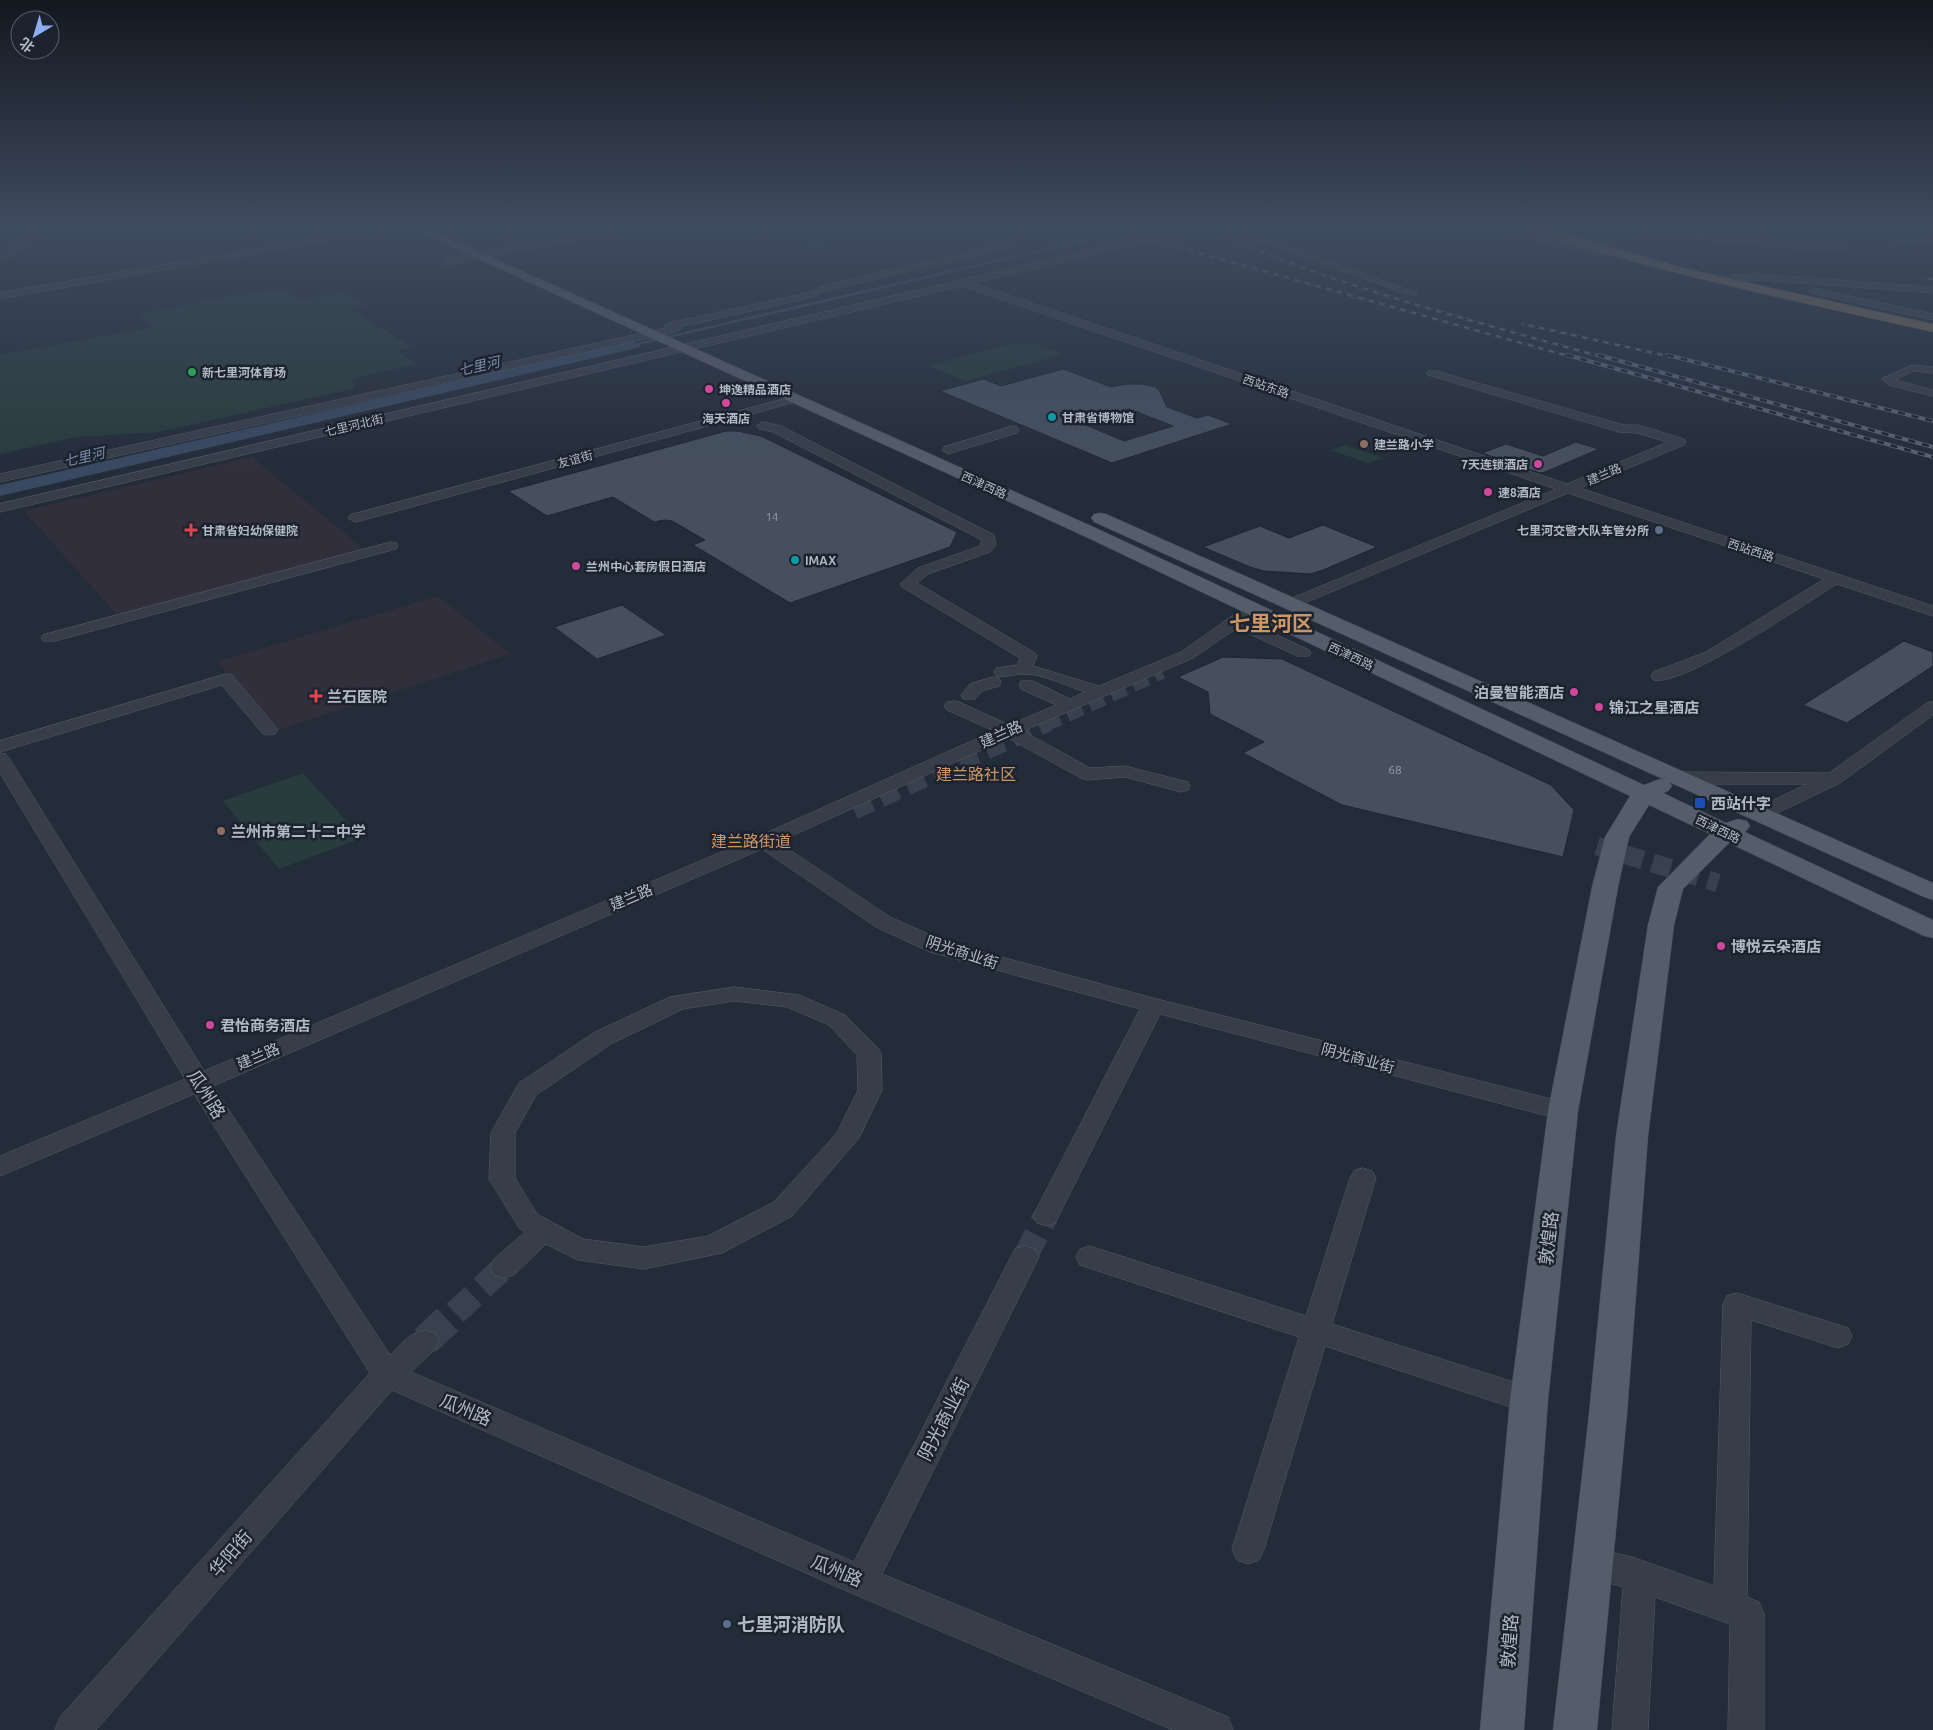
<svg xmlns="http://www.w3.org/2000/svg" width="1933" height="1730" font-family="Ubuntu,'Noto Sans SC',sans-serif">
  <rect width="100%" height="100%" fill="#232c39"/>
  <path fill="#312f3b" d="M252,457l113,93 -246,67 -95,-106z
    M438,596l72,58 -231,76 -62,-68z"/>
  <path fill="#283b3d" d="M822,228h38l17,6 -61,12 -31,-10z
    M280,290l24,10 36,-7 26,13 -16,3 62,38 -14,4 19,13 -66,15 5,9 -197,44 -83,5 -76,17v-99l153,-28 -16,-13 85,-16z
    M1014,343l20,1 29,10 -97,27 -37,-15z
    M1346,445l36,13 -15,5 -36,-13z
    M303,773l59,65 -83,31 -56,-68z"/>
  <path fill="#394962" d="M632,341l9,6 -641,149v-11z"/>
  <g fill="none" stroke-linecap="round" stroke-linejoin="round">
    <path stroke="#394962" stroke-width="2.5" d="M1724,228l209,15
      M629,346l510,-118"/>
  </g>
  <path fill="#454f5e" stroke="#1e2531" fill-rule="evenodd" d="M1063,369l48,18 15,-3h16l13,3 4,3 8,17 30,11 11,-3 24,9 -120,39 -172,-72 44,-12 17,7zM1129,409l44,17 -49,15 -43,-18z
    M726,431h11l24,5 196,96 -7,15 -160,56 -97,-58 12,-5 -33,-19 -8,-1 -10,2 -41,-25 -66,19 -39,-25z
    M1576,442l23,7 -54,23 -5,1 -58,-20 24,-9 37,12z
    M1323,525l54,22 -54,23 -13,4 -46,-3 -14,-4 -47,-20 57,-21 29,12z
    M622,605l44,30 -69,24 -43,-32z
    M1904,641l29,11v14l-86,57 -44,-18z
    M1223,657l59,2 269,126 23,25 -11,47 -221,-52 -99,-52 21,-11 -54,-28 -2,-22 -30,-15z"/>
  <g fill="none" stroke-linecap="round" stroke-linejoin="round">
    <path stroke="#38414e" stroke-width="9" stroke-dasharray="9 5" stroke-linecap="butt" d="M1138,242l28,-6"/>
    <path stroke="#38414e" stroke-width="16" stroke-dasharray="16 8" stroke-linecap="butt" d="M1045,724l117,-53"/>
    <path stroke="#38414e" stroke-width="19" stroke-dasharray="19 10" stroke-linecap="butt" d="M854,810l194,-88
      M1597,846l121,37"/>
    <path stroke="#38414e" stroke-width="25" stroke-dasharray="25 12" stroke-linecap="butt" d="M1025,1257l21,-41
      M455,1313l49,-46"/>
    <path stroke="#38414e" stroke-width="31" stroke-dasharray="31 16" stroke-linecap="butt" d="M425,1341l31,-29"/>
    <g stroke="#555c68" stroke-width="1">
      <path id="minor" d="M34,228h9l-14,16 -29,21v-7l23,-18z
        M381,228h21l-402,71v-6z
        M616,228h20l-189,37 -5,-3 5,-3z
        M1185,228h16l-35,11 -4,-3z
        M1222,228h13l183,65 -2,2h-6z
        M1486,228c34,0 68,13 101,20 7,1 17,-1 22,4l-4,3 -15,-1z
        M1565,228h23l-30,7 -4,-3z
        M1610,228h42l192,18 4,3 -4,3 -29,-2 -201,-19z
        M1916,228h17v4z
        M1138,239l3,1v4l-168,39 594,201 101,-42 -31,-9 -18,-1 -191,-57 -2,-2 2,-2h8l188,54h14l46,14 2,3 -2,3 -104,43 353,118v10l-96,-32c-31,19 -153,103 -184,96l-2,-4 2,-4 53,-20 118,-73 -256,-86 -273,114h-10l-3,-3 3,-3 271,-112 -594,-203 -962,226v-8z
        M1013,242l3,1v4l-188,43 -19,8 -129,29 1,2 -5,3 -676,150v-8l665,-146 -1,-2 5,-3 137,-30 19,-8z
        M1760,274l173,13v6l-173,-13 -29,1 -5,-3 5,-3z
        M1813,288l120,26v6l-123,-27 -2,-2z
        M1913,365l20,2v6l-19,-2 -19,9 38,10v6l-45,-11 -6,-6z
        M795,396l4,1 2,2 -2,2 -439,120 -5,1 -7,-4 2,-3z
        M763,422l18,4 213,109 2,10 -6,7 -62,22 -11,9 118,70 2,3 -4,10 66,20 82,-34 48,-34 23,-13 5,2 3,3 -13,11 62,29 2,3 -2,3h-12l-60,-28 -44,30 -170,73 67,37 35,-2 63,16 2,4 -2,4 -7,2 -56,-15 -38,3 -6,-2 -73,-40 -230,104 112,75 56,25 207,56 410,104 9,3 3,6 -3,6 -9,3 -403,-106 -105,209 -9,3 -9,-3 -4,-7 107,-207 -210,-57 -54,-25 -114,-78 -549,237 177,269c14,-13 25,-30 45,-22l4,8 -4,8 -24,23 443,190 161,-313 10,-3 10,3 4,8 -157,317 346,143 5,13h-60l-324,-138 -457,-202 -296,340h-41l5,-13 310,-344 -176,-279 -194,82v-20l185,-77 -185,-306v-20l6,1 3,4 195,313 553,-234 237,-106 -47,-21 -3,-4 3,-4 6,-1 6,1 50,23 47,-20 -35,-16 -2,-4 2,-4h12l37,18 15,-7c-19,-6 -41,-18 -61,-18 -10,0 -18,4 -28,2l-2,-4 2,-4 21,-3 3,-7 -118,-71 -2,-3 18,-16 62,-22 2,-6 -209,-108 -14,-3 -2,-3z
        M1013,426l4,1 2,3 -2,3 -69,21 -6,-4 2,-3z
        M391,542l5,1 2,3 -2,3 -341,92h-12l-2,-3 2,-3z
        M226,674l6,1 43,51 3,4 -3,4 -6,1 -6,-1 -41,-49 -222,67v-11z
        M993,677l6,1 2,4 -2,4 -17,5 -7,8h-12l-2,-4 9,-11z
        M1933,702v13l-93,68 -71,34 -7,2 -7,-2 -3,-4 3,-4 52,-25h-130l-7,-2 -2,-4 2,-4 7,-2 152,1 98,-70z
        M735,987l64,8 46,20 32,32 4,6 1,37 -23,48 -67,78 -70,37 -78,16 -66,-9 -32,-16 -32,31 -10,3 -10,-3 -4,-8 4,-8 31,-27 -6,-4 -30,-49 2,-46 28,-50 76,-51 75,-35zM735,1001l52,6 42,18 28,30 1,35 -21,43 -63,69 -66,34 -64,11 -61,-8 -46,-25 -22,-36v-45l21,-38 75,-51 72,-35z
        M1363,1168l9,3 4,7 -44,146 197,63 10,4 5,9 -5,9 -10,4 -204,-67 -61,203 -5,11 -11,4 -11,-4 -5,-11 67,-212 -219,-72 -4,-8 4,-8 10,-3 216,70 44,-138 4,-7z
        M1737,1293l111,35 4,8 -4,8 -10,4 -87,-28 -4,277 12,5 5,12v116h-36l2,-106 -75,-27 -7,133h-36l11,-143 -42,-12 -4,-11 4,-11 12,-5 39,9 82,29 9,-282 4,-8z"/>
    </g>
    <g stroke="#404753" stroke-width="1">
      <path id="major" d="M411,228h15l672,301 546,256 16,-6 5,1 -571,-258 -3,-4 3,-4 6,-1 6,1 827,369v17l-9,-3 -255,-115 3,4 -4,5 -5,2 63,30 12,-4 9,2 3,5 -5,6 188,88v18l-9,-2 -195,-93 -46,46 -9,36 -26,211 -21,278 -30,316h-44l36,-316 27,-278 32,-211 10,-38 52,-53 -61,-29 -20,32 -11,50 -40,224 -30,289 -24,330h-44l30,-330 38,-289 44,-224 13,-50 25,-41 -544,-259z"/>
    </g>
    <g stroke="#424955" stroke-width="1">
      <path id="highway" d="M1526,228h19l138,40 250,56v8c-136,-31 -272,-58 -405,-102z"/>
    </g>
    <use href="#minor" fill="#373e4a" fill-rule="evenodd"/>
    <use href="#major" fill="#555d6a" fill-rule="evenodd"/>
    <use href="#highway" fill="#6f6654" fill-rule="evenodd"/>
    <g stroke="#596271" stroke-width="2.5">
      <path id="rail-far1" d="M1109,228l463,129
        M1203,228c129,57 264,92 400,129
        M1922,278l11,1
        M1523,324l149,33"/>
    </g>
    <g stroke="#596271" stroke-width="4">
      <path id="rail" d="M1567,355l366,102
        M1598,355l335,92
        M1667,355l266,66"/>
    </g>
    <use href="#rail-far1" stroke="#1c232f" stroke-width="2" stroke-dasharray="5.5" stroke-linecap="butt"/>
    <use href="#rail" stroke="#1c232f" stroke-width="2.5" stroke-dasharray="7" stroke-linecap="butt"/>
  </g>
  <linearGradient id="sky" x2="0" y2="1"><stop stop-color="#13181f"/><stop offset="0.48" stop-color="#3f4b5f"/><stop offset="1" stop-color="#3f4b5f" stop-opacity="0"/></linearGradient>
  <rect width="1933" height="471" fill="url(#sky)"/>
  <circle fill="#2e9e5b" stroke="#1c232f" stroke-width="2" cx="192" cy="372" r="5"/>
  <g fill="#d1479c" stroke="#1c232f" stroke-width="2">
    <circle cx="709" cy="389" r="5"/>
    <circle cx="726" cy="403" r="5"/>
    <circle cx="1538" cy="464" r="5"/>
    <circle cx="1488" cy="492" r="5"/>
    <circle cx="576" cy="566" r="5"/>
    <circle cx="1574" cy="692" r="5"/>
    <circle cx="1599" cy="707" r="5"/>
    <circle cx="1721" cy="946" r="5"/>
    <circle cx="210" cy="1025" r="5"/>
  </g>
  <g fill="#0f9aa8" stroke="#1c232f" stroke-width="2">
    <circle cx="1052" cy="417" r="5"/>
    <circle cx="795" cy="560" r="5"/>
  </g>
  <g fill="#8d6e63" stroke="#1c232f" stroke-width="2">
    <circle cx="1364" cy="444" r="5"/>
    <circle cx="221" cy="831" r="5"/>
  </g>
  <g fill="#e0444e" stroke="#1c232f" stroke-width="2">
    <path d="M188.5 522.5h5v5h5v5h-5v5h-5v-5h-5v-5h5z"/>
    <path d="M313.5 688.5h5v5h5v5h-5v5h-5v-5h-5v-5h5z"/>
  </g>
  <g fill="#5c6f8a" stroke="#1c232f" stroke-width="2">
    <circle cx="1659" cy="530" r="5"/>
    <circle cx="727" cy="1624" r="5"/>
  </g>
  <rect fill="#1a4fb4" stroke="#1c232f" stroke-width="2" x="1694" y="797" width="12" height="12" rx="2.5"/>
  <g text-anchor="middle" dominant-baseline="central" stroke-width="5" stroke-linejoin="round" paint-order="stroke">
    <g font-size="11" fill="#979eac">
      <text x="772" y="517">14</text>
    </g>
    <g font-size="12" font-weight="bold" fill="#b2b9c6" stroke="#1c232f" text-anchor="start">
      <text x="202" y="372">新七里河体育场</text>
      <text x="719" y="389">坤逸精品酒店</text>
      <text x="1062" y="417">甘肃省博物馆</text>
      <text x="726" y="418" text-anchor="middle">海天酒店</text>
      <text x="1374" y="444">建兰路小学</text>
      <text x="1528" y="464" text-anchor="end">7天连锁酒店</text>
      <text x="1498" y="492">速8酒店</text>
      <text x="202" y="530">甘肃省妇幼保健院</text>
      <text x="1649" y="530" text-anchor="end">七里河交警大队车管分所</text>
      <text x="805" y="560">IMAX</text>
      <text x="586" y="566">兰州中心套房假日酒店</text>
    </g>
    <g font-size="12" fill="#b2b9c6" stroke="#1c232f">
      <text transform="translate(1266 386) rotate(19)">西站东路</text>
      <text transform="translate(354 425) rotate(-13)">七里河北街</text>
      <text transform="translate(575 459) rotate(-15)">友谊街</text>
      <text transform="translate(1604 474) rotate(-23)">建兰路</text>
      <text transform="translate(984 485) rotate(24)">西津西路</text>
      <text transform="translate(1751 550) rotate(18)">西站西路</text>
      <text transform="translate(1351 656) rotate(25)">西津西路</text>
      <text transform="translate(1718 829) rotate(26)">西津西路</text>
    </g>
    <g font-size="12" fill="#979eac">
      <text x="1395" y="769">68</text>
    </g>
    <g font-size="14" font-style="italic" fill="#7c8eac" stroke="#1c232f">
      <text transform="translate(479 366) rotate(-13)">七里河</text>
      <text transform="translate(84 457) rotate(-13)">七里河</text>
    </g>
    <g font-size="15" font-weight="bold" fill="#b2b9c6" stroke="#1c232f" text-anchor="start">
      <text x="1564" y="692" text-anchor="end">泊曼智能酒店</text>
      <text x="327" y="696">兰石医院</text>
      <text x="1609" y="707">锦江之星酒店</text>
      <text x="1711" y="803">西站什字</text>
      <text x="231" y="831">兰州市第二十二中学</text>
      <text x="1731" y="946">博悦云朵酒店</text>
      <text x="220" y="1025">君怡商务酒店</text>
    </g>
    <g font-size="15" fill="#b2b9c6" stroke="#1c232f">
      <text transform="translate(1001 734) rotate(-24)">建兰路</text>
      <text transform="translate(631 897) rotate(-23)">建兰路</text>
      <text transform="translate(962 952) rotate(18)">阴光商业街</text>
      <text transform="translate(258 1056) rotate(-23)">建兰路</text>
      <text transform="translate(1358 1058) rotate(15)">阴光商业街</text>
    </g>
    <g font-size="16" fill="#ce9665" stroke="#1c232f">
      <text x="976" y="774">建兰路社区</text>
      <text x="751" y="841">建兰路街道</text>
    </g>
    <g font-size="18" fill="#b2b9c6" stroke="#1c232f">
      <text transform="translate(207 1094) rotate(58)">瓜州路</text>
      <text transform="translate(1548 1238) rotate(-83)">敦煌路</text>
      <text transform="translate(466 1409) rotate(23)">瓜州路</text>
      <text transform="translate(943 1419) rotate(-63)">阴光商业街</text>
      <text transform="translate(230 1553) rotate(-49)">华阳街</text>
      <text transform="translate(837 1570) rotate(23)">瓜州路</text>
      <text transform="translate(1509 1641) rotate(-86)">敦煌路</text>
    </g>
    <g font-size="18" font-weight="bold" fill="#b2b9c6" stroke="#1c232f" text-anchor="start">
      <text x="737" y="1624">七里河消防队</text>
    </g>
    <g font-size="21" font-weight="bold" fill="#ce9665" stroke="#1c232f">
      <text x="1271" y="623">七里河区</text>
    </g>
  </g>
  <g transform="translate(35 35) rotate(218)"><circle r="24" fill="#1c232f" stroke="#585f6b"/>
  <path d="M0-4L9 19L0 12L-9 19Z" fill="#8baff2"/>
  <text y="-8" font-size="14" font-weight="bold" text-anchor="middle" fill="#b2b9c6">北</text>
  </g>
</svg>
